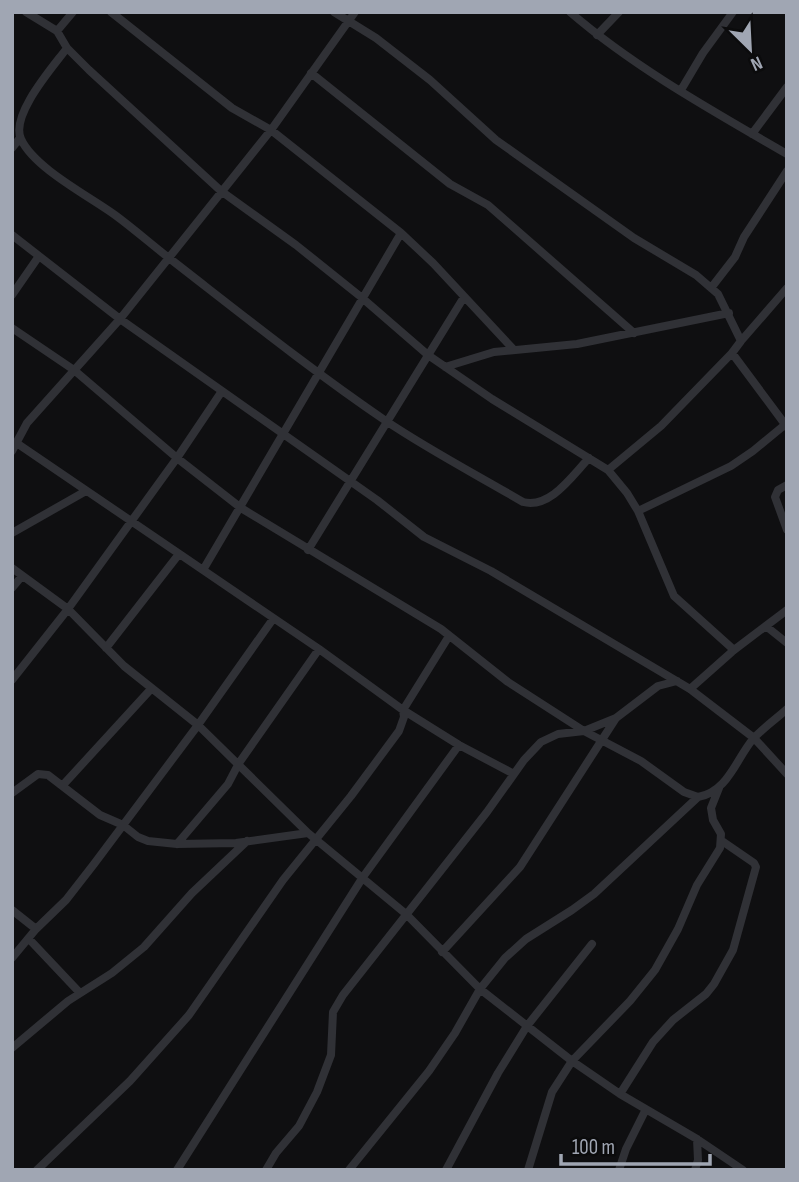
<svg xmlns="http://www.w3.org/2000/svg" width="799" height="1182" font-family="'Sofia Sans Condensed',sans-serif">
  <rect width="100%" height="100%" fill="#0f0f11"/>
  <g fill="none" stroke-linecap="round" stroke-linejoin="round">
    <path stroke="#303136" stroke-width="8" d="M26,12l31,19 10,17 22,22 132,121 75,54 65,52 67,58 64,44 116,71 19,23 11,18 36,85 60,54
      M111,12l121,96 39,22 130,103 32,30 81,87
      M334,12l42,26 54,42 66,60 138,98 62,37 22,19 23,47 -9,12 55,74
      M570,12c65,56 143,99 217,142
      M57,31l16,-19
      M597,35l22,-23
      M67,48c-14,19 -57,67 -46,91 13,29 68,57 94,76 19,14 36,29 54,43 71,55 142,112 217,163 43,29 91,54 137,81 27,7 49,-26 66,-44
      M311,73l139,111 38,21 146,128
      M681,90l22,-37 30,-41
      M752,134l35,-47
      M12,148l8,-10
      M12,235l108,84 257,181 47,37 67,34 199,118 64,49 33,36
      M711,288l24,-31 9,-20 43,-66
      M12,295l27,-39
      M12,328l62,42 103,88 64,50 200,121 67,53 76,49 57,30 43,31 14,5
      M741,341l46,-53
      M445,367l49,-15 83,-8 152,-31
      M18,444l301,205 84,61 56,35 55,29
      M12,451l15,-28 93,-104 151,-189 84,-118
      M608,470l53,-44 71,-73
      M787,485l-9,5 -3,7 12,33
      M638,511l93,-45 22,-15 34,-28
      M12,533l74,-42
      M308,550l156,-253
      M12,568l56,41 56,57 74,59 110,108
      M203,570l198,-337
      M12,588l10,-12
      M767,627l20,16
      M106,648l73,-94
      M12,680l56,-71 109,-151 45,-67
      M690,689l44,-39 53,-40
      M63,785l88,-96
      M12,793l26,-19 10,1 52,40 23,10 15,12 10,4 29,3 59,-1 72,-10 98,81 74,75 92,72 48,33 77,45 46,31
      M177,844l51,-60 11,-21 80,-114
      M12,910l24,19 30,-29 28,-36 104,-139 75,-106
      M29,939l51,54
      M442,952l78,-85 96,-149
      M12,958l24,-29
      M12,1048l56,-47 44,-28 32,-26 48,-54 55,-52
      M620,1094l33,-52 20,-22 33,-26 8,-10 19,-34 23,-83 -2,-4 -32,-22
      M37,1170l93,-89 59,-66 94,-135 68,-84 48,-65 5,-14 -1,-7 46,-74
      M177,1170l186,-293 96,-132
      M266,1170l10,-17 23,-27 18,-34 14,-37 2,-43 10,-17 144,-183 37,-52 17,-18 17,-8 26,-3 32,-13 42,-32 19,-5
      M349,1170l80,-99 26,-38 25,-44 25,-31 21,-19 46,-29 22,-16 104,-97c30,-5 38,-38 55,-58 10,-11 23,-20 34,-30
      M446,1170l52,-97 29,-47 65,-82
      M528,1170l24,-78 20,-31 58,-60 25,-31 23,-41 19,-44 23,-37 1,-14 -8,-14 -2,-12 8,-20
      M619,1170l7,-21 20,-40
      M695,1170l3,-10 -1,-21"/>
  </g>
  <rect width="799" height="1182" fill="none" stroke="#a0a6b3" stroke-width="28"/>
  <g transform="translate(750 49) rotate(156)" stroke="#0b0b0c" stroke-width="5" paint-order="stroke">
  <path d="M0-5L12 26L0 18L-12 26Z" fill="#a0a6b3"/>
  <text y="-10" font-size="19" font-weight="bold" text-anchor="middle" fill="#a0a6b3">N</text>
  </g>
  <path d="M561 1154v10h149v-10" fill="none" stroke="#a0a6b3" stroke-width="3.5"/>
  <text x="572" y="1154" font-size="21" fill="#a0a6b3" stroke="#0b0b0c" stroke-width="5" paint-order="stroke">100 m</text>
</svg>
